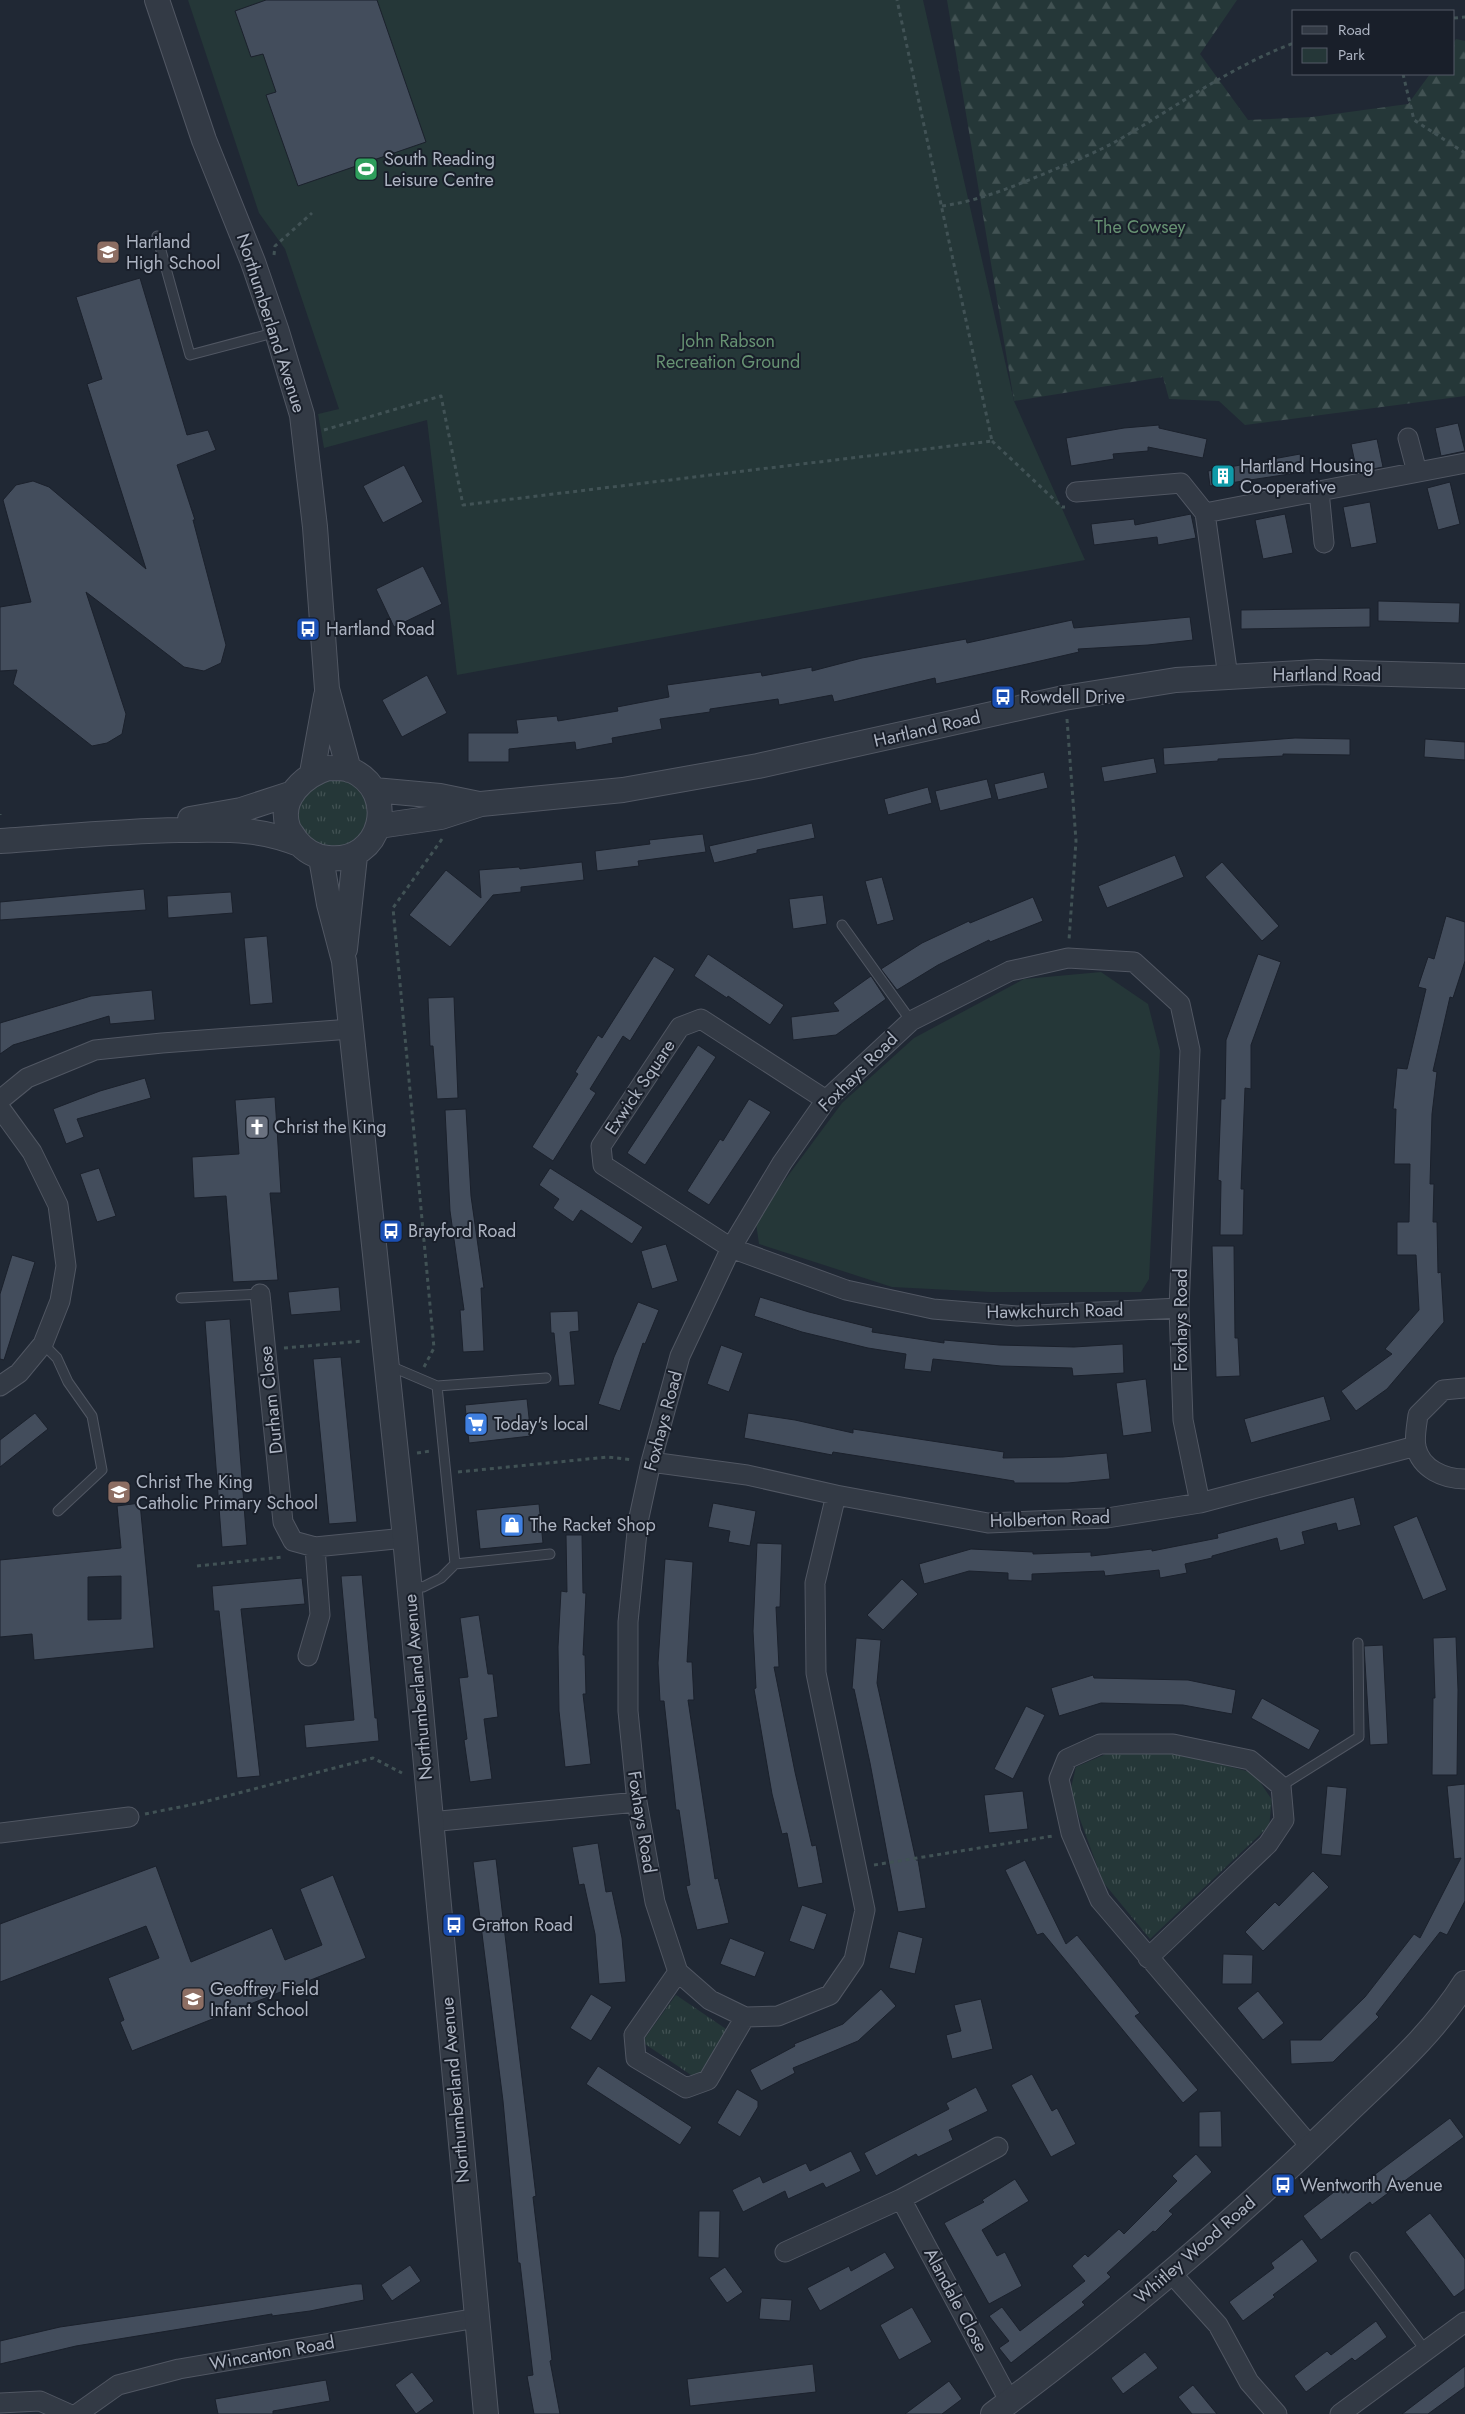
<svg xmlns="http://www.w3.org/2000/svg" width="1465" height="2414" font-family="Jost,sans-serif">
  <defs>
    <pattern id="grass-tufts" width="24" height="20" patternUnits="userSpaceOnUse" patternTransform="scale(1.25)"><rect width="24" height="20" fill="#253738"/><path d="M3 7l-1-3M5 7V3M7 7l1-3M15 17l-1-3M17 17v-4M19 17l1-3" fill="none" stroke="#425253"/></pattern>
    <pattern id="forest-firs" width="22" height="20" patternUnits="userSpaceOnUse" patternTransform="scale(1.25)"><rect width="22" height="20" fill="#253738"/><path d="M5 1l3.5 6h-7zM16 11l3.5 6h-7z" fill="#425253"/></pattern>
  </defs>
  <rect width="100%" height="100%" fill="#202834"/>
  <path fill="url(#grass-tufts)" d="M327,777c7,1 16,2 23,4 7,3 12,10 15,17 23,42 -53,74 -67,23 -6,-23 14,-32 29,-44z
    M1177,1753l77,20 18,27 -3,26 -119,113 -47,-57 -33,-90 6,-25 30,-13z
    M676,1995l53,36 -32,48 -55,-37z"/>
  <path fill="url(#forest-firs)" d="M947,0h290l-37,54 48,66 64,-3 96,-13 22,-30h24v-32l2,-3 9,2v355l-220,29 -26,-24 -50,-2 -6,-22 -149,24z"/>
  <path fill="#253738" d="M188,0h735l91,401 71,159 -628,115 -30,-255 -103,28 -6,-34 21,-5 -54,-160 -26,-36z
    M1101,972l47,32 12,47 -11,228 -8,13h-151l-98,-5 -133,-43 -3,-21 17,-27 69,-93 72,-65 110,-59z"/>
  <path fill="#434d5c" stroke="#1b212c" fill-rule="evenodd" d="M266,0h111l49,142 -128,44 -32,-91 10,-3 -13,-38 -12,3 -16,-46z
    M140,278l47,157 21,-5 8,20 -39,15 18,55h-2l33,125 -5,18 -17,8 -20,-4 -98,-75 40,122 -4,20 -15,9 -15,3 -79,-62 4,-14 -17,1v-64l31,-5 -28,-102 13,-15 17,-4 16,6 97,82 -59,-185 15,-5 -26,-82z
    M1458,423l7,28 -24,5 -6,-28z
    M1159,425v3l48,11 -4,19 -55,-11v4l-35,3 1,5 -43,7 -5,-28 58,-10z
    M1377,439l6,28 -26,5 -6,-28z
    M1300,454l3,18 -93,14 -2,-15z
    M404,465l19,37 -40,21 -20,-37z
    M1450,482l10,42 -22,6 -11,-42z
    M1370,502l7,41 -26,5 -8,-41z
    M1191,514l5,24 -38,7 -1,-8 -63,8 -3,-21 43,-5 1,6z
    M1285,514l8,39 -30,6 -8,-39z
    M423,566l19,38 -48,23 -18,-38z
    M1378,601l82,2 -1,20 -81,-2z
    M1370,608v19l-129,2v-19z
    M1190,617l3,23 -45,5 -70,4 1,3 -52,12 -91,20 -1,-6 -101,24 -2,-7 -53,10 -1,-6 -68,10v3l-50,7 2,10 -50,9 1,5 -37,7 -1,-8 -66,7v13h-41v-29h50l-2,-13 41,-4 1,5 60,-10 -1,-4 52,-10 -2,-12 94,-13 1,4 50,-9v4l50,-13 104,-19 1,4 105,-23 2,8z
    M427,675l20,38 -45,24 -20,-37z
    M1295,738l55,1v16l-67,-1v2l-65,3v2l-54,4 -1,-17z
    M1425,739l40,3v18l-41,-3z
    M1154,758l3,15 -53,9 -3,-15z
    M1044,772l4,16 -50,12 -4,-16z
    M987,779l5,19 -52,13 -5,-20z
    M928,787l4,16 -44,12 -4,-16z
    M812,823l3,15 -58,12v3l-43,10 -5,-17z
    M703,834l3,18 -68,9 1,5 -42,5 -2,-20 55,-7 -1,-4z
    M1175,855l9,22 -77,31 -9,-22z
    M582,862l2,18 -63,7v5l-28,3 -43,52 -41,-32 37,-45 35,28 -2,-28 40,-3 1,2z
    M1222,862l57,64 -17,15 -57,-64z
    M882,877l12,43 -17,5 -12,-44z
    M144,889l2,21 -146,10v-18z
    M231,892l2,21 -65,5 -1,-22z
    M823,895l4,29 -34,5 -4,-30z
    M1033,897l10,24 -53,21 -1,-2 -51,25 -41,25 -16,-21 41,-26 47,-22 1,2z
    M1446,916l19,6v39l-12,37 -3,-1 -17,74 4,1 -5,42 -2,70h4l-1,38h4l1,51 3,-1 3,50 -57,67 -31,22 -15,-20 51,-37 -7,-5 34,-39 -3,-55h-19v-33h12l1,-58h-16l2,-55h-3l4,-41 10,1 19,-80 -8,-2 10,-30 6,2z
    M267,936l6,67 -23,2 -6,-67z
    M708,954l76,51 -14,20 -42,-29 -1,2 -33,-22z
    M1258,954l23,8 -30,83v44l-6,-1 -4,101h3l-1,46h-23l1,-54 -3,-1 3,-81h4l1,-59z
    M654,956l21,13 -45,72 -7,-5 -33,53 6,4 -43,68 -21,-14 46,-73 -3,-2 23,-37 4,3z
    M871,976l15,23 -50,36 -43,5 -2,-23 48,-6 -6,-8z
    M152,990l3,30 -45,4 -1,-8 -96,29 -13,9v-31l91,-27z
    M454,997l4,101 -21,1 -4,-53h-3l-2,-48z
    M698,1045l18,12 -71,108 -18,-12z
    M145,1078l6,20 -74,21 7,18 -18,7 -13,-35 47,-18z
    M275,1097l6,96h-11l8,87 -45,2 -7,-86 -32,2 -2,-41 47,-3 -4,-54z
    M749,1099l22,13 -62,93 -22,-14 33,-52 3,2z
    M466,1109l5,87 13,92h-3l3,63 -21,1 -3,-42h4l-14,-99 -5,-101z
    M99,1168l17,48 -19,6 -17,-48z
    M550,1168l93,59 -11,17 -51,-34 -8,12 -20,-14 6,-9 -20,-14z
    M666,1244l12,37 -26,8 -11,-38z
    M1212,1246h22l1,92h3l2,38 -24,1z
    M12,1255l23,7 -31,98 -4,-1v-65z
    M339,1287l2,24 -50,4 -3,-23z
    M760,1297l49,15 64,16 -1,4 72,11v-3l55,5 75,2 49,-3 1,29 -51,3 -1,-8 -71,-2 -68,-7 -2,13 -27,-3 2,-15 -38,-6 -66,-16 -48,-16z
    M638,1302l21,8 -14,34 -2,-1 -23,68 -22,-7 16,-47z
    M578,1311l1,20 -9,1 5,53 -16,1 -5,-53h-3l-1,-21z
    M230,1319l17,226 -25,2 -17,-226z
    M721,1345l22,8 -14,39 -22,-8z
    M341,1357l16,165 -28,2 -16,-165z
    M1146,1379l6,53 -29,4 -7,-53z
    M1324,1396l7,24 -80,23 -7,-24z
    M527,1399l4,37 -62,7 -4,-38z
    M35,1413l13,16 -48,38v-27z
    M748,1413l47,7 58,13v-4l151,23 -1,6 60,-1 44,-4 3,26 -42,4h-54v-2l-61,-10 -120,-19 -1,3 -88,-17z
    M1354,1497l7,28 -23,6 -2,-8 -34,9 3,12 -25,7 -3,-13 -65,18v2l-27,6 2,9 -27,5 -1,-8 -54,6 -1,-5 -72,3v7l-24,-1v-7l-39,-2 -45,13 -5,-20 52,-15 62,3v2l58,-2v4l61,-7v2l66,-13 -1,-4z
    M140,1503l14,145 -120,12 -2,-26 -32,3v-77l121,-12 -4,-42zM121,1576v43l-33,1v-43z
    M713,1503l43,8 -6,35 -22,-4 2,-11 -22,-4z
    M539,1504l4,39 -63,6 -4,-39z
    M1417,1516l30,74 -24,10 -30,-74z
    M566,1535h16l1,58h3l-3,62h2l1,39h-3l8,70 -26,3 -6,-56 -1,-64 3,-56 6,1z
    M757,1543l25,1 -2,63h-4l3,60h-5l21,105 17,74 4,-1 7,38 -25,5 -11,-55 -5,1 -10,-40 -18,-105 2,-1 -3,-57z
    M665,1559l28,3 -6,100h5l2,38h-6l27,179 3,-1 11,45 -32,7 -11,-44 4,-1 -11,-75h-3l-12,-109h-4l-2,-38z
    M362,1575l13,143h2l2,23 -73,7 -2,-23 50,-5 -13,-144z
    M302,1578l3,26 -64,5 19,167 -23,2 -18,-167h-5l-2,-25z
    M902,1579l16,15 -35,36 -16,-15z
    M479,1615l9,59h5l5,43 -14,2 8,60 -22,3 -6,-42 3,-1 -8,-61 9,-1 -8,-59z
    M1456,1637l2,53 -1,85h-25l1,-77h2l-2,-60z
    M856,1638l25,2 -4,43 39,177h2l8,48 -28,4 -28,-149 -16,-74h-2z
    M1383,1645l5,99 -18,1 -6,-99z
    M1093,1675l1,3 94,2 48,10 -4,24 -49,-9 -82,-2 -42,13 -8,-28z
    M1262,1698l58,32 -11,20 -58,-32z
    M1026,1706l19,9 -32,64 -19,-10z
    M1465,1784v117l-18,34 -7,-3 -64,82 3,3 -46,45 -42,2 -1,-24h31l44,-43 49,-63 6,4 41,-80 -7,1 -7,-73z
    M1327,1786l20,2 -6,68 -20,-2z
    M1023,1791l5,38 -39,4 -5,-38z
    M598,1843l8,49 6,-1 10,47 4,44 -27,2 -4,-50 -11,-50 -5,1 -7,-38z
    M496,1859l40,337 -3,1 19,163 -2,1 10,53h-26l-7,-38 6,-1 -13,-112h-2l-15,-162 -30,-239z
    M1025,1860l41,84 11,-9 63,78 -5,3 63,74 -15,13 -140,-170 -6,2 -32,-65z
    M156,1866l35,96 81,-34 13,32 37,-15 -22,-56 33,-14 33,83 -234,93 -12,-29 4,-2 -16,-42 51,-20 -13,-32 -146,56v-58z
    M1313,1871l16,16 -66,64 -18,-19 30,-30 4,4z
    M802,1905l25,9 -13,36 -25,-9z
    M898,1931l25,7 -8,36 -26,-6z
    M730,1938l35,14 -10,25 -35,-13z
    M1223,1954l30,1 -1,29h-30z
    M881,1989l15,17 -38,35 -65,27 2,5 -34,18 -11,-21 45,-24 -1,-2 49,-20z
    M1258,1991l26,32 -21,17 -26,-32z
    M591,1994l21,13 -21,34 -21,-13z
    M981,1999l12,50 -41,10 -6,-24 15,-4 -7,-26z
    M598,2066l94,61 -12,18 -94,-61z
    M1032,2074l20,37 5,-3 19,36 -25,13 -40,-72z
    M976,2087l12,24 -39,19 4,10 -35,17 -2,-3 -40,22 -12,-23 85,-44 -3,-6z
    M737,2089l21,12v6l-18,30 -23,-14z
    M1221,2111l1,36h-23v-35z
    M1450,2118l14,19 -92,68 -2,-3 -49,38 -18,-24 44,-34 7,8z
    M851,2151l10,20 -35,17 -3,-5 -35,16 -3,-8 -42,21 -11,-22 28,-14 3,7 43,-20 4,8z
    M1196,2154l16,18 -43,39 4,3 -18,18 -2,-1 -46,42 4,4 -29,25 3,3 -74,58 -12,-15 10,-7 -20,-25 13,-9 18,24 65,-50 -13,-15 13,-12 3,3 31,-28 5,5 53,-53 -5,-5z
    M1015,2179l14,22 -47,29 15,26 8,-4 17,34 -33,18 -45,-81 40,-21 -2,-2z
    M699,2211h21l-1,47 -21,-1z
    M1430,2213l35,46v30l-11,8 -49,-65z
    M1302,2239l16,22 -45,34 2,2 -32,24 -14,-19 45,-34 -3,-5z
    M885,2252l10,16 -75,43 -13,-23 42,-22 2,5z
    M410,2265l11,16 -29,20 -11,-16z
    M725,2267l18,25 -16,11 -18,-25z
    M355,2284h7l2,16 -54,11 -38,5v-2l-196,32 -76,18v-23l60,-14z
    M761,2298l31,2 -2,21 -31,-2z
    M912,2307l20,35 -33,18 -19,-35z
    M1376,2321l11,16 -32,24 -3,-3 -46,34 -12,-16 33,-25 4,4z
    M1145,2352l13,16 -35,26 -12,-16z
    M813,2364l3,28 -126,14 -3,-27z
    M1465,2366v21l-37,27h-26z
    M412,2372l22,29 -18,13 -21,-29z
    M326,2380l4,21 -57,10v3h-55l-3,-15z
    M949,2381l13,18 -20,15h-37z
    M1193,2385l24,29h-25l-14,-17z"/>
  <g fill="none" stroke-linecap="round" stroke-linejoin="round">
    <g stroke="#515763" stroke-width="11">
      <path id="service" d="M157,236l33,119 87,-23
        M842,925l69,96
        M181,1298l79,-4
        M43,1344l14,14 11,24 24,34 10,54 -44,41
        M390,1366l47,20 18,178
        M437,1386l109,-8
        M412,1585l11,2 18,-9 14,-14 95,-10
        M1281,1786l78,-49 -1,-94
        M1355,2257l71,94"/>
    </g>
    <g stroke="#515763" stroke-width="21">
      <path id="minor" d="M1408,438l9,34
        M1319,491l5,52
        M1076,492l105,-9 24,30 260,-50
        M1205,513l23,164
        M0,1100l27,-22 68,-28 67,-7 189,-14
        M826,1100l-125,-81 -21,8 -79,119 2,19 128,83 115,42 87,19 84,7 162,-8
        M0,1108l32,44 26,53 8,61 -6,35 -17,43 -24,29 -19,13
        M260,1294l23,228 10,19 22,6 90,-9
        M1465,1388l-22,2 -25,25c-1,9 -4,22 -2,32 5,22 28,32 49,32
        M651,1462l96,13 89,20 152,28 119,-5 93,-15 216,-57
        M836,1495l-21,88 1,90 49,237 -11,50 -24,35 -52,21 -33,1 -35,-17 -32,-28 -23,-70 -18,-100 -9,-91v-89l10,-100 13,-60 29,-106 51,-108 51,-85 44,-63 85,-79 99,-50 58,-13 66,4 46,42 10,46 -11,258 4,112 17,83
        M308,1656l12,-41 -5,-68
        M430,1822l207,-20
        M0,1833l129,-16
        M1148,1958l120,-114 16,-24 -3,-34 -31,-26 -77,-16h-73l-33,15 -8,20 12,54 29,67 211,247
        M678,1972l-44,63 2,23 50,30 22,-8 37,-63
        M901,2199l109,203
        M785,2252l116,-53 97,-52
        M1172,2274l46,51 31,57 28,32
        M0,2403l40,-2 29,13
        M77,2414l41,-29 61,-16 298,-51
        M1340,2414l125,-92"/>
    </g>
    <g stroke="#515763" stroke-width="26">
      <path id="tertiary" d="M157,0l47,140 49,122 24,70 25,83 13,112 12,162 22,81
        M328,768c7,0 17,0 23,2 49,22 31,94 -23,88 -13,-1 -24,-8 -32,-18 -2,-4 -7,-9 -8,-13 -10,-29 17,-52 40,-59z
        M312,773l14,-77
        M374,790l66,6 39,8
        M190,819l51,-9 52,-17
        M379,826l62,-9 40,-13 142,-14 135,-24 306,-68 112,-18 141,-8 148,4
        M0,841c60,-4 119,-10 179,-11 46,0 77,-3 120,14
        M321,858l8,46 15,57 61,577 81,876
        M345,949l10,-93
        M993,2414c122,-91 238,-189 347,-295 45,-44 91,-82 125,-136"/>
    </g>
    <path stroke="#415255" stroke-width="3" stroke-dasharray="4 4" stroke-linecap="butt" d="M1454,18l11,-1
      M1403,74l11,46 51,33
      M942,206c37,-5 70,-19 104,-33 26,-11 52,-21 76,-35 57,-33 110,-72 172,-95
      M274,255l1,-9 37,-33
      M324,430l117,-34 22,109 529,-64 -95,-441
      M992,441l70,66h3
      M1067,719l9,122 -7,99
      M0,814v1
      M284,1348l79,-7
      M424,1367l10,-19 -41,-440 49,-69
      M417,1453l14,-2
      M458,1472l150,-15 25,3
      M197,1566l86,-9
      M145,1814l55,-11 173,-45 29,15
      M874,1865l179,-29"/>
    <use href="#service" stroke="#333a45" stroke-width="9"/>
    <use href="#minor" stroke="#333a45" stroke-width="19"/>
    <use href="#tertiary" stroke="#333a45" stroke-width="24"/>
  </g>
  <defs>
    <g id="stadium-square" transform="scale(1.25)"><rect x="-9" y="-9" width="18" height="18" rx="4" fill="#2e9e5b" stroke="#191f2a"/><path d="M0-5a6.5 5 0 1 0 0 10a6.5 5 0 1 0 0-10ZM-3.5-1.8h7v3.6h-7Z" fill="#fff"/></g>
    <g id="school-square" transform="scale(1.25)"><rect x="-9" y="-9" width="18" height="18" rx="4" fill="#8d6e63" stroke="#191f2a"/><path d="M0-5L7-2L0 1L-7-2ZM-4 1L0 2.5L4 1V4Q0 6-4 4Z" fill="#fff"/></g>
    <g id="building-square" transform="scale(1.25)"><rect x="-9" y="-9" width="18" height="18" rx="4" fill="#0f9aa8" stroke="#191f2a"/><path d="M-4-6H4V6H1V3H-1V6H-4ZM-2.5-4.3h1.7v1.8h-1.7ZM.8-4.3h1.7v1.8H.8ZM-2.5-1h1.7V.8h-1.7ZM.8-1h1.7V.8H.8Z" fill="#fff"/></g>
    <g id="bus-square" transform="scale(1.25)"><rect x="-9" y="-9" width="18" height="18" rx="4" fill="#1a4fb4" stroke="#191f2a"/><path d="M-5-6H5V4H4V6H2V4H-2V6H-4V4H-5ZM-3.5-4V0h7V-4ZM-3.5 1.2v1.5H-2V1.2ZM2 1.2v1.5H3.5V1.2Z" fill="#fff"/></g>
    <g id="church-square" transform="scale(1.25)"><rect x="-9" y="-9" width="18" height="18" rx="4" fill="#6b7280" stroke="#191f2a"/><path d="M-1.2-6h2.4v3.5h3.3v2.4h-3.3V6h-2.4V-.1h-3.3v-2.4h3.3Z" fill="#fff"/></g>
    <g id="supermarket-square" transform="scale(1.25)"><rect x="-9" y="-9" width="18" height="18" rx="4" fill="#3f7fe0" stroke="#191f2a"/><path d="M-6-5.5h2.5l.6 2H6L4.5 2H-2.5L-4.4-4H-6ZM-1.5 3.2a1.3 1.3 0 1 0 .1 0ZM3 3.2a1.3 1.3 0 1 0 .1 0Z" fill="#fff"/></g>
    <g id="shop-square" transform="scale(1.25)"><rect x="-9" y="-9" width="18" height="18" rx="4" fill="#3f7fe0" stroke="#191f2a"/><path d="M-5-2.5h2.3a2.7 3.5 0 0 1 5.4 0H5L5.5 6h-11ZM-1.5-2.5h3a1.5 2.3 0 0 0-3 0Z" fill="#fff"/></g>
  </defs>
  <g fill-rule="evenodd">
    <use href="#stadium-square" x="366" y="169"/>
    <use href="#school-square" x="108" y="252"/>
    <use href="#building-square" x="1223" y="476"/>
    <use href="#bus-square" x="308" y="629"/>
    <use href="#bus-square" x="1003" y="697"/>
    <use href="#church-square" x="257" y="1127"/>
    <use href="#bus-square" x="391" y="1231"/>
    <use href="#supermarket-square" x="476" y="1424"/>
    <use href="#school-square" x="119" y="1492"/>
    <use href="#shop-square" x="512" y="1525"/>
    <use href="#bus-square" x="454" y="1925"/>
    <use href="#school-square" x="193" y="1999"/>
    <use href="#bus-square" x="1283" y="2185"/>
  </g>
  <g text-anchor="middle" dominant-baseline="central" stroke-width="4" stroke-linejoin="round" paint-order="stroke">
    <g font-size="18" fill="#adb4c2" stroke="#191f2a" text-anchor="start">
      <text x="384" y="159">South Reading<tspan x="384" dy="21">Leisure Centre</tspan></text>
      <text x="126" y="242">Hartland<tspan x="126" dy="21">High School</tspan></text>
      <text x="1240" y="466">Hartland Housing<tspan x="1240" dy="21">Co-operative</tspan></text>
      <text x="326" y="629">Hartland Road</text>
      <text x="1020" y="697">Rowdell Drive</text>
      <text x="274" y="1127">Christ the King</text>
      <text x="408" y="1231">Brayford Road</text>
      <text x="494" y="1424">Today's local</text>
      <text x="136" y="1482">Christ The King<tspan x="136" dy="21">Catholic Primary School</tspan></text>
      <text x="530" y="1525">The Racket Shop</text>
      <text x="472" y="1925">Gratton Road</text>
      <text x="210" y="1989">Geoffrey Field<tspan x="210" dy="21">Infant School</tspan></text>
      <text x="1300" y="2185">Wentworth Avenue</text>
    </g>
    <g font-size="18" fill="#669172" stroke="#191f2a">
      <text x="1140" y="227">The Cowsey</text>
      <text x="728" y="341">John Rabson<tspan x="728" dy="21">Recreation Ground</tspan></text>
    </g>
    <g font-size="18" fill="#adb4c2" stroke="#191f2a">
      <text transform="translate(271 323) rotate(72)">Northumberland Avenue</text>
      <text x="1327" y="675">Hartland Road</text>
      <text transform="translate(927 729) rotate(-13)">Hartland Road</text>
      <text transform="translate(858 1072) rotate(-45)">Foxhays Road</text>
      <text transform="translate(640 1087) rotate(-56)">Exwick Square</text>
      <text transform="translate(1055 1311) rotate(-1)">Hawkchurch Road</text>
      <text transform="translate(1181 1320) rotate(-90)">Foxhays Road</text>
      <text transform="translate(271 1400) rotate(-96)">Durham Close</text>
      <text transform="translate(663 1421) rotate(-75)">Foxhays Road</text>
      <text transform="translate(1050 1519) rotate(-2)">Holberton Road</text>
      <text transform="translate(418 1687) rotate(-95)">Northumberland Avenue</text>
      <text transform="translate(642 1822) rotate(81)">Foxhays Road</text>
      <text transform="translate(455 2090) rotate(-95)">Northumberland Avenue</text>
      <text transform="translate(1195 2250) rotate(-41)">Whitley Wood Road</text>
      <text transform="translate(956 2300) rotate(62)">Alandale Close</text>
      <text transform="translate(272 2353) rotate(-10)">Wincanton Road</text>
    </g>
  </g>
  <rect x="1292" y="10" width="162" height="65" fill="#191f2a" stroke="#545b67"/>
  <rect x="1302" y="26" width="25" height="8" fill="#333a45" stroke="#545b67"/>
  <text x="1338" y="35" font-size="15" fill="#adb4c2">Road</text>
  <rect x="1302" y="48" width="25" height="15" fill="#253738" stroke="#545b67"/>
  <text x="1338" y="60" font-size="15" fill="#adb4c2">Park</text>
</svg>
